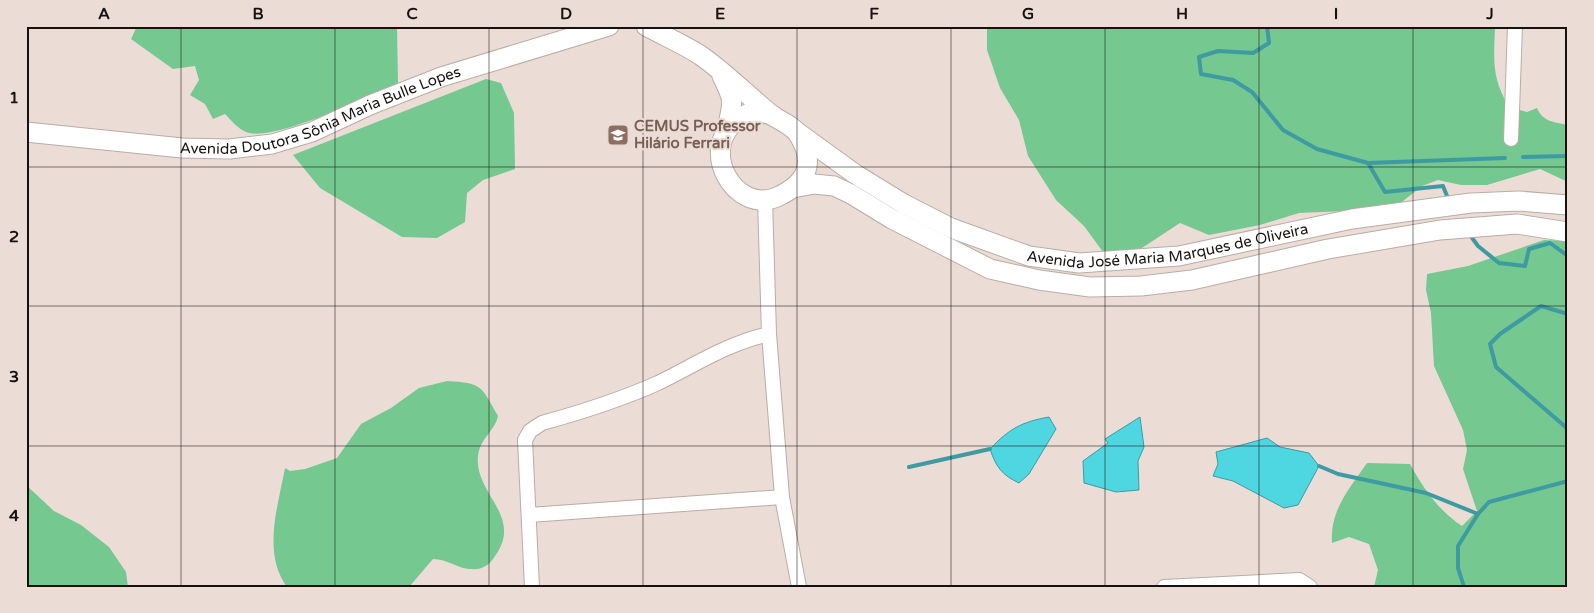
<svg xmlns="http://www.w3.org/2000/svg" width="1594" height="613" font-family="'Varela Round',sans-serif">
  <rect width="100%" height="100%" fill="#ebddd6"/>
  <path fill="#74c890" d="M137,26h260l1,58c-27,12 -127,59 -152,48 -8,-3 -15,-12 -21,-18l-12,5 -8,-15 -15,-9 9,-15 -4,-14 -22,3 -42,-30z
    M987,26h508c-1,34 -4,51 14,81l18,5 10,-4c6,14 17,14 31,17v57l-28,-13 -53,16h-26l-23,-5 -16,6 -29,23 -94,4 -39,12 -51,10 -29,-12 -61,40 -13,-7 -22,-30 -28,-26 -28,-44 -9,-36 -19,-32 -13,-38z
    M486,79l15,4 13,30 1,56 -32,11 -16,13 -2,29 -28,16 -35,-1 -82,-49 -27,-33z
    M1544,240l24,1v346h-194l4,-17 -9,-26 -20,-7 -17,6c-2,-33 17,-54 35,-80l43,1c13,24 29,47 52,62l15,-15 -14,-42 4,-19 -4,-20 -29,-64 -3,-53 -5,-23 1,-16 41,-8z
    M447,381c36,2 34,5 51,35 -3,15 -18,22 -20,40 -4,38 46,60 17,100 -4,7 -10,12 -18,13 -18,2 -28,-10 -44,-10l-24,28h-122c-25,-34 -9,-81 -2,-119l5,3 15,-2 32,-11 24,-34 30,-16 28,-20z
    M26,485l28,26 27,14 28,22 17,25 2,15h-102z"/>
  <path fill="#4ed6e1" stroke="#3e9ba2" d="M1049,417l7,12 -27,45 -10,9c-17,-8 -23,-16 -29,-34 19,-20 31,-27 59,-32z
    M1140,417l4,30 -6,14 1,29 -23,2 -32,-9 -1,-22 25,-18 -3,-4z
    M1267,438l13,9 29,6 10,13 -21,39 -14,3 -51,-27 -20,-5 5,-12 -2,-12z"/>
  <g fill="none" stroke-linecap="round" stroke-linejoin="round">
    <path stroke="#3e9ba2" stroke-width="4" d="M1267,26l2,17 -16,10 -35,-2 -19,6 2,17 32,6 19,12 31,38 34,19 51,14 17,29 58,-6 6,15
      M1523,157l45,-1
      M1368,163l137,-5
      M1470,235l8,11 21,17 26,3 4,-17 21,-6 18,13
      M1568,314l-27,-8 -41,28 -10,10 6,23 72,62
      M1319,466l19,8 88,19 52,21
      M909,467l81,-18
      M1464,587l-6,-19v-22l20,-32 11,-12 79,-21"/>
    <g stroke="#baaca6" stroke-width="16">
      <path id="street" d="M1511,139l4,-113
        M765,200l4,134 13,163 17,90
        M529,515l253,-18
        M532,587l-7,-147 5,-9 12,-8c40,-11 78,-23 116,-40 37,-18 70,-40 111,-49
        M1164,587l135,-7 11,7"/>
    </g>
    <g stroke="#baaca6" stroke-width="21">
      <g id="secondary">
        <path d="M646,26c18,10 37,18 54,29 26,18 48,41 73,61 8,5 20,10 25,18 18,28 10,49 -21,63 -42,18 -80,-48 -39,-78 13,-9 22,-8 36,-3"/>
        <path d="M722,76c13,26 11,25 5,53"/>
        <path id="s1" d="M26,132l156,16 47,1 43,-5 40,-12 58,-27 71,-28 168,-51"/>
        <path id="s2" d="M797,132l58,42 49,30 47,24 78,28 50,7 100,-7 173,-37 119,-16 48,-2 49,4"/>
        <path d="M793,188l21,-4 20,2 17,8 41,25 98,50 49,11 51,7 51,-1 51,-6 136,-31 112,-19 77,-6 51,8"/>
      </g>
    </g>
    <use href="#street" stroke="#fff" stroke-width="14"/>
    <use href="#secondary" stroke="#fff" stroke-width="19"/>
  </g>
  <path fill="none" stroke="#171210" stroke-width="1" stroke-opacity="0.55" d="M181,26v561M335,26v561M489,26v561M643,26v561M797,26v561M951,26v561M1105,26v561M1259,26v561M1413,26v561M26,167h1542M26,306h1542M26,446h1542"/>
  <defs>
    <g id="school-square" transform="scale(1.125)"><rect x="-9" y="-9" width="18" height="18" rx="4" fill="#8d6e63" stroke="#ebddd6"/><path d="M0-5L7-2L0 1L-7-2ZM-4 1L0 2.5L4 1V4Q0 6-4 4Z" fill="#fff"/></g>
  </defs>
  <g fill-rule="evenodd">
    <use href="#school-square" x="618" y="135"/>
  </g>
  <g text-anchor="middle" dominant-baseline="central" stroke-width="4" stroke-linejoin="round" paint-order="stroke">
    <g font-size="15" fill="#171210" stroke="#ebddd6">
      <text stroke="none"><textPath href="#s1" startOffset="302">Avenida Doutora Sônia Maria Bulle Lopes</textPath></text>
      <text stroke="none"><textPath href="#s2" startOffset="405">Avenida José Maria Marques de Oliveira</textPath></text>
    </g>
    <g font-size="15" font-weight="bold" fill="#785e54" stroke="#ebddd6" text-anchor="start">
      <text x="634" y="126">CEMUS Professor<tspan x="634" dy="17">Hilário Ferrari</tspan></text>
    </g>
  </g>
  <rect width="1594" height="613" fill="none" stroke="#ebddd6" stroke-width="55"/>
  <rect x="28" y="28" width="1538" height="558" fill="none" stroke="#171210" stroke-width="2"/>
  <g font-size="16" text-anchor="middle" font-weight="bold" fill="#171210">
    <text x="104" y="19">A</text>
    <text x="258" y="19">B</text>
    <text x="412" y="19">C</text>
    <text x="566" y="19">D</text>
    <text x="720" y="19">E</text>
    <text x="874" y="19">F</text>
    <text x="1028" y="19">G</text>
    <text x="1182" y="19">H</text>
    <text x="1336" y="19">I</text>
    <text x="1490" y="19">J</text>
    <text x="14" y="103">1</text>
    <text x="14" y="242">2</text>
    <text x="14" y="382">3</text>
    <text x="14" y="521">4</text>
  </g>
</svg>
